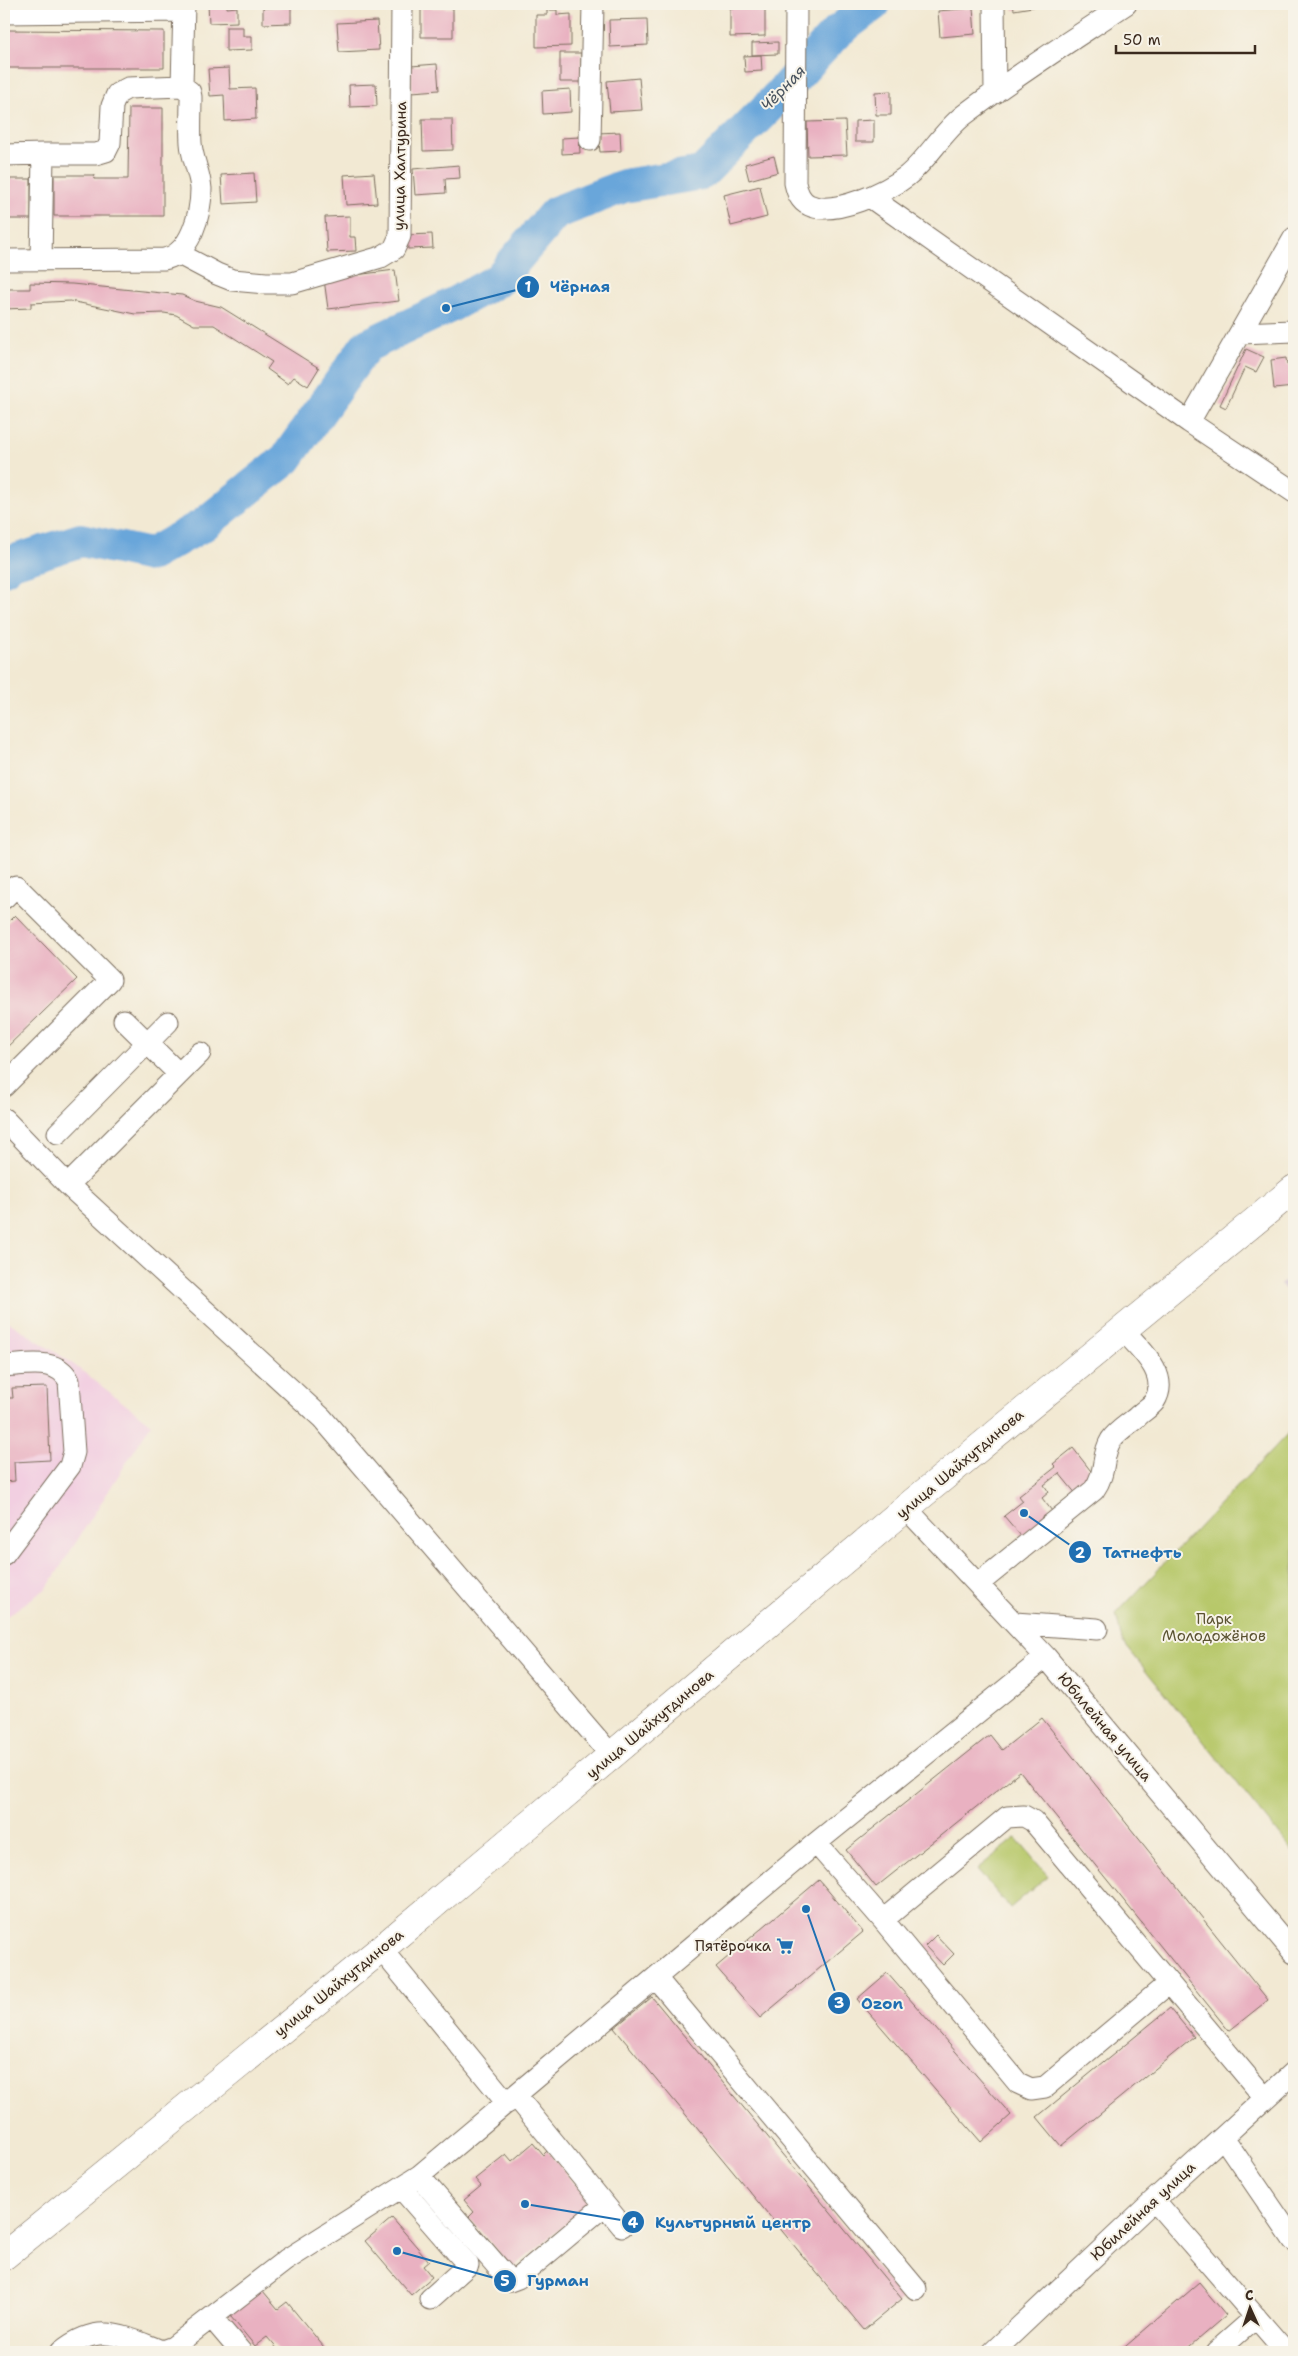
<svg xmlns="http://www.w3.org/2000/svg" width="1298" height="2356" font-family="'Shantell Sans',sans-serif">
  <rect width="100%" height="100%" fill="#f7f3e8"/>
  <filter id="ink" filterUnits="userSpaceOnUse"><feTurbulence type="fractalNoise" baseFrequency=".02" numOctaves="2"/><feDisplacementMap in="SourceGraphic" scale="10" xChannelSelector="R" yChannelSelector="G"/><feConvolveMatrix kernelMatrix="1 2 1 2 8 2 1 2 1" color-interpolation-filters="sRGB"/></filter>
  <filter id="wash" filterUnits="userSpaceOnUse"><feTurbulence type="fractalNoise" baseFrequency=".0096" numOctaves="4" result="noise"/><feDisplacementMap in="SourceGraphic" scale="20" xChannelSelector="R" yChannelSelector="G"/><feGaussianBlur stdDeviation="1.12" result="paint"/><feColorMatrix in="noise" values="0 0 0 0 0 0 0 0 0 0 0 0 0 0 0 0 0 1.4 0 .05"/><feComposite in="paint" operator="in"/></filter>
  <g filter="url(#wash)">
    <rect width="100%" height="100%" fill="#f2e9d3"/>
    <path fill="#f2cfe1" d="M4,1319l65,42 82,63 -104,164 -43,30z"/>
    <path fill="#cfbdcf" d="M1294,1273v24l-14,-12z"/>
    <path fill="#b7c86b" stroke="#797944" d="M1294,1427v426l-172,-212 -6,-27z
      M1016,1838l32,38 -38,32 -33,-39z"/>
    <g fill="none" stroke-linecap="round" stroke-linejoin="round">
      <path stroke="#69a6da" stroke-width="34" d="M4,569l8,-7 69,-22 69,15 53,-30 83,-66 80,-113 80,-38 52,-28 57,-67 69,-27 78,-13 67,-67 68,-74 37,-28"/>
    </g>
    <g id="blocks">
      <path fill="#e9b1c1" d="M208,4h19v4l10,-1v15l-28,1z
        M1013,4h31v1l-30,5z
        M291,7v16l-28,1v-16z
        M421,8h32v29h-32z
        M730,8h35v28l-35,1z
        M973,8l2,26 -35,3 -2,-26z
        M547,10h10v5l14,-1v32l-35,1v-32h11z
        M647,19l1,26 -38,2 -1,-27z
        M377,21l2,29 -40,2 -2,-29z
        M226,27h17v9h9v14l-26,1z
        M4,30l160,1v37h-160z
        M778,42v12l-26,1v-12z
        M560,53h21v29h-21z
        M761,55l1,16 -17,1 -1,-16z
        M437,64l2,26 -27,2 -1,-26z
        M229,68l1,21 25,-1 1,31 -31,2 -1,-26 -14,1 -2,-27z
        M639,78l3,32 -32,2 -3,-31z
        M376,84l1,22 -27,1 -1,-22z
        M570,89l1,23 -28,2 -1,-23z
        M891,91v24h-15l-1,-23z
        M129,108h34v108h-109v-41h41l-1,4h34z
        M422,119h30l1,31 -30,1z
        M874,120v22h-19v-21z
        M845,121l2,34 -39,1 -1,-34z
        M620,132l1,19 -21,1 -2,-19z
        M579,137l1,16 -18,1v-16z
        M774,156l4,16 -29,8 -4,-16z
        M459,165l1,13 -15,1 1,14 -31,2 -2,-26z
        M254,173l2,29 -33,2 -2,-29z
        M374,173l3,30 -31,2 -2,-30z
        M4,179h27v40h-27z
        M760,186l7,31 -36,9 -7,-31z
        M350,216v21h5l1,14 -29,1 -2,-35z
        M432,234l1,14 -25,1 -1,-14z
        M395,270l4,31 -71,8 -4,-30z
        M30,283l42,1 110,11 13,6 26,6 98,61 -11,18 -14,-9 -6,7 -21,-15 5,-7 -58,-37h-20l-18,-10 -12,-2 -29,1 -65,-13 -39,2v5l-27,1v-20h26z
        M1246,349l18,8 -8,15 -11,-5 -19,41 -6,-3z
        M1286,358l1,7h7v22l-20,2 -3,-29z
        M15,915l62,64 -73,71v-124z
        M47,1387l3,73 -36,2 1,19 -11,1v-84h9l-1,-10z
        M1073,1448l28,36 -20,16 -22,-27 -15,12 5,7 -7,6 10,13 -31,25 -17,-20 19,-15 -4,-5 37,-29 -3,-3z
        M1042,1718l226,282 -39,31 -209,-259 -144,115 -30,-37 144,-115 12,15z
        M819,1880l44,52 -103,86 -44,-51z
        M936,1935l18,19 -11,11 -18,-19z
        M887,1973l124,142 -30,27 -124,-143z
        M652,1997l250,302 -38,31 -250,-302z
        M1170,2008l24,29 -133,109 -24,-29z
        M533,2143l10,12 4,-4 44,52 -79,66 -43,-52 5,-5 -10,-12 17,-14 -6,-7 31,-25 6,7z
        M392,2218l37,43 -6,5 9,11 -21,18 -46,-54z
        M1199,2283l27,32 -43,37h-64z
        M258,2285l20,24 9,-7 41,50h-48l-13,-15 -12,9 -29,-35z"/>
    </g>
  </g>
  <g filter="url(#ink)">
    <use href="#blocks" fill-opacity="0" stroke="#7b6d5d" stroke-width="1"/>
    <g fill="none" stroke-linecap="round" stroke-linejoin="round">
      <g stroke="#7b6d5d" stroke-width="23">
        <path id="minor" d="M796,4l-1,179c2,9 5,18 14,22 24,12 79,-14 98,-29 22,-18 35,-44 57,-61 52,-40 108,-75 162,-111
          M994,4l1,89
          M4,13l179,-2
          M590,140l3,-136
          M43,154h53l10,-3 4,-8 2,-37 5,-12 11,-6 54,-2
          M4,155l39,-1 -2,106
          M870,197l319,225 105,70
          M179,254l38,20 15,6 34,3h26l89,-26 13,-8 6,-13 2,-232
          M4,260l160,-1c27,-5 37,-46 37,-70 -1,-16 -9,-30 -10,-46 -1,-15 0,-31 0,-46l-1,-5 -8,-6 2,-82
          M1241,333l53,-2
          M1189,422l105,-184
          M4,898l12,-12 94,94 -106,106
          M124,1020l55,54
          M4,1119l64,66 254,233 290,338
          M58,1133l110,-111
          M68,1185l132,-132
          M4,1366c22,-1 54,-9 65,15l5,71 -4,14 -66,88
          M906,1508l140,149 248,296
          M978,1584l116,-94c13,-18 7,-34 17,-50 6,-9 18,-16 26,-23 5,-5 13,-10 17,-15 18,-27 -16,-55 -31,-72
          M1015,1623l82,6
          M816,1843l67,77 124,-103 17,-1 9,5 232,277
          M883,1920l135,163 13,6 14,-2 124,-104
          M381,1949l126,154
          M656,1978l260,311
          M516,2096l106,130
          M1223,2137l71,104
          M419,2176l91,105 8,-3 87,-73
          M402,2189l66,76 -38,34
          M1154,2200l132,152
          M212,2318l29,34
          M61,2352c38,-31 61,-16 101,-1l11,-4 113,-87 133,-84 397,-333 230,-186
          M993,2352l161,-152 140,-128
          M1216,2352l40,-35"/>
      </g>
      <g stroke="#7b6d5d" stroke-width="29">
        <path id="major" d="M4,2256l377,-307 525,-441 388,-319"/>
      </g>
      <use href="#minor" stroke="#fff" stroke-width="21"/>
      <use href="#major" stroke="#fff" stroke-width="28"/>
    </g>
  </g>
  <defs>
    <g id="supermarket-bare" transform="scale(1.35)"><path d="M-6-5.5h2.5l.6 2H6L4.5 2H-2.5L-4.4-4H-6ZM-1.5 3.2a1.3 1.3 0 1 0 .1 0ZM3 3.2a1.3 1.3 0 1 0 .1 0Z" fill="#1f6fb2" stroke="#f7f3e8" stroke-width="2.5" paint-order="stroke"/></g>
  </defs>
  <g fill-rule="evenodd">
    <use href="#supermarket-bare" x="785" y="1946"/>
  </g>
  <g text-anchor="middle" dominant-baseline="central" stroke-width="4" stroke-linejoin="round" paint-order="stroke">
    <g font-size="15" fill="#3b2a1e" stroke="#f7f3e8">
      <text transform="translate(400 166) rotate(-89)">улица Халтурина</text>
      <text transform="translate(960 1464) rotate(-40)">улица Шайхутдинова</text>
      <text transform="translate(650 1724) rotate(-40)">улица Шайхутдинова</text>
      <text transform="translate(1105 1727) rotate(50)">Юбилейная улица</text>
      <text transform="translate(339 1983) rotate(-39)">улица Шайхутдинова</text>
      <text transform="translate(1143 2211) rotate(-43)">Юбилейная улица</text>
    </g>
    <g font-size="15" fill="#5a5231" stroke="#f7f3e8">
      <text x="1214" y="1619">Парк<tspan x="1214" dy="17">Молодожёнов</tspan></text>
    </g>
    <g font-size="15" fill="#3b2a1e" stroke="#f7f3e8" text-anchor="end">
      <text x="771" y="1946">Пятёрочка</text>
    </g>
    <g font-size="16" font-style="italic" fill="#4b5560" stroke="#f7f3e8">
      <text transform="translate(783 88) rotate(-46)">Чёрная</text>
    </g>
  </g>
  <path fill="none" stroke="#1f6fb2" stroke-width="2" d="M446 308L528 287M1024 1513L1080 1552M806 1909L839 2003M525 2204L633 2222M397 2251L505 2281"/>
  <g fill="#1f6fb2" stroke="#f7f3e8" stroke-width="2">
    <circle cx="446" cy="308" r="5"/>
    <circle cx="1024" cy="1513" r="5"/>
    <circle cx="806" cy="1909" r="5"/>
    <circle cx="525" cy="2204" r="5"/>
    <circle cx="397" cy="2251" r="5"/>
    <circle cx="528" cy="287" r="12"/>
    <circle cx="1080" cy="1552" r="12"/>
    <circle cx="839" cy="2003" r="12"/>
    <circle cx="633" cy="2222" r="12"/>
    <circle cx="505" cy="2281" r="12"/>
  </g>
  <g font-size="15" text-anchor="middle" font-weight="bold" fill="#fff">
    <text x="528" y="292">1</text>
    <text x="1080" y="1558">2</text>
    <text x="839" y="2008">3</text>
    <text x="633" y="2228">4</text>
    <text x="505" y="2286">5</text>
  </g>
  <g font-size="16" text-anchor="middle" font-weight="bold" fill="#1f6fb2" stroke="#f7f3e8" stroke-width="4" stroke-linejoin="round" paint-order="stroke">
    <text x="580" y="292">Чёрная</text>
    <text x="1142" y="1558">Татнефть</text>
    <text x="882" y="2009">Ozon</text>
    <text x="733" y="2228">Культурный центр</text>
    <text x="558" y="2286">Гурман</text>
  </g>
  <rect width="1298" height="2356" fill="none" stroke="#f7f3e8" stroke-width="20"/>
  <g transform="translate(1250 2308) rotate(357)" stroke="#f7f3e8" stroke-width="4" paint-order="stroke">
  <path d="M0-4L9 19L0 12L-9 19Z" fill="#3b2a1e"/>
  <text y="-8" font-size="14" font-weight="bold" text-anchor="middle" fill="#3b2a1e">С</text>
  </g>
  <path d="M1116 45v8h139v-8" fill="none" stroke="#3b2a1e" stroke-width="2.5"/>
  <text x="1123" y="45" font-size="15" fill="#3b2a1e" stroke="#f7f3e8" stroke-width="4" paint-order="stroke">50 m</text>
</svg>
